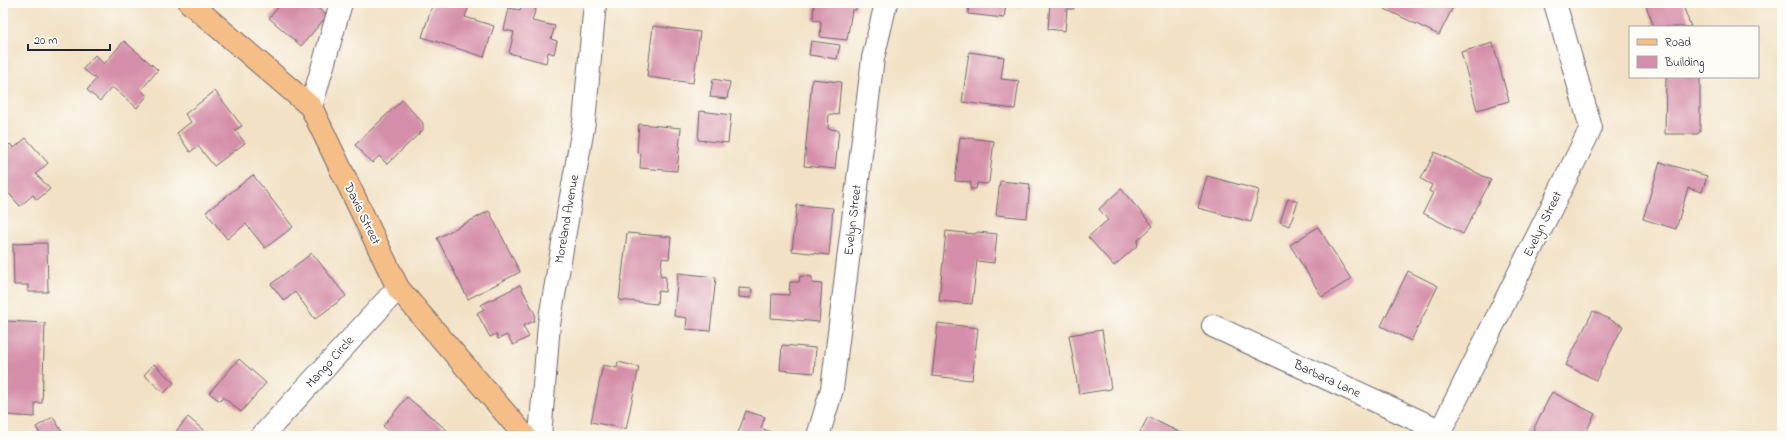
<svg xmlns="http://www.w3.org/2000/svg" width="1785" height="439" font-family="'Indie Flower',sans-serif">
  <rect width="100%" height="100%" fill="#fdfcf7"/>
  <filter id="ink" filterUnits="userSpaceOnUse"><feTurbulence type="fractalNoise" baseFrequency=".025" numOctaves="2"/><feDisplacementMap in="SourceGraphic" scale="8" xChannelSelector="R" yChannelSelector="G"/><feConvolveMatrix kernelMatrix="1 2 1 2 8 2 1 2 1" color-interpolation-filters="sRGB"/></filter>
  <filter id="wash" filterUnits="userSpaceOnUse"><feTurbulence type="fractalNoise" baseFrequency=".012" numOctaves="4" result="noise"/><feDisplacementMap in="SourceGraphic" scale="16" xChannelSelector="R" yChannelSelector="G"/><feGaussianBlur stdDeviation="0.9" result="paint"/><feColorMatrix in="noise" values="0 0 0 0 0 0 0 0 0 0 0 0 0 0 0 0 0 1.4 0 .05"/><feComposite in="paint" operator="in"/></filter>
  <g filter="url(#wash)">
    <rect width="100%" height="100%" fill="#f2e1c4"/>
    <g id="blocks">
      <path fill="#d58ea9" d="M282,3h30l15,13 -26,30 -32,-28z
        M433,3h37l-5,14 29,9 -10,31 -62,-20z
        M522,3l15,2 -5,16 23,5 -4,13 6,2 -3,13 -6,-2 -2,11 -37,-10 5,-21 -10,-2 5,-22 11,2z
        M814,3h43l-1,7h-4l-5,30 -27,-3 1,-16 -8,-1z
        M969,3h53l-1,3 -15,-2 -2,14 -36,-4z
        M1050,3h23l1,6h-7l-2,22 -17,-2z
        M1388,3h67l-16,32 -54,-26z
        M1645,3h37l9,24h-37z
        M653,26l47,6 -7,51 -46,-6z
        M124,41l34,29 -17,20 6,6 -10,12 -25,-21 -12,14 -13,-11 9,-11 -13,-10 12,-14 9,9z
        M811,41l29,4 -3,14 -28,-4z
        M1493,43l16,58 -32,9 -16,-58z
        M969,52l35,5 -3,22 18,2 -4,28 -53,-7z
        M1666,77h34v55l-3,2h-32z
        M713,79l17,3 -3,17 -17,-2z
        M812,79l29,3 -3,33 -9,-1 -1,15 11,1 -4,39 -31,-3z
        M215,91l27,35 -7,4 10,13 -31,23 -16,-20 -8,6 -13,-19 14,-11 -6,-8z
        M402,100l21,23v7l-36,34 -8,-8 -7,7 -17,-18z
        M700,111l31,4 -3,28 -30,-3z
        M639,124l42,4 -4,43 -37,-3 1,-13 -4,-4z
        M960,137l34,4 -5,41 -2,2 -10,-1 -1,6h-6l1,-7 -16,-1z
        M26,138l22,25 -12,11 14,15 -13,11 -4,-5 -13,11 -17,-19v-37l7,-6 4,4z
        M1435,152l56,28 -28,54 -40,-21 10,-20 -4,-2 3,-6 -11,-6z
        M1660,162l47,14 -5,16 -14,-4 -12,41 -33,-10z
        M253,175l40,52 -28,21 -19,-24 -19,15 -21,-27z
        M1207,176l52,14 -8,32 -53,-14z
        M1000,181l30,3 -3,34 -31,-3z
        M1121,189l32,37 -16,15 1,4 -24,21 -26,-29 20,-17 -9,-11z
        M1288,199l10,3 -9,24 -9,-4z
        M797,205l36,3 -4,47 -37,-4z
        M489,211l31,61 -52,27 -31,-61z
        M1318,227l33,52 -29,18 -32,-52z
        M946,231l28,3 4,-2 19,2 -3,29 -17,-2 -5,43 -33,-3z
        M627,233l44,4 -2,22 -7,-1 -2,18 6,1 -1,15 -7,-1 -1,13 -38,-4z
        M47,243l1,49h-20v-7h-14l-1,-41z
        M312,253l34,43 -31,23 -20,-27 -11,9 -13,-17z
        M1408,271l30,15 -27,55 -30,-15z
        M678,273l38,4 -6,54 -24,-2 1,-11 -13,-2z
        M800,276l12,1v6l10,1 -3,38 -48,-4 1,-24 17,1 1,-13h9z
        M520,285l15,29 -1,7 -11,5 6,11 -16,8 -6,-10 -9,4 -2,-5 -6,3 -13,-24 7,-4 -3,-4z
        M739,288l13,1 -1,9 -12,-1z
        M1593,311l30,15 -27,54 -30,-15z
        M6,321l39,2 -3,80h-7v14l-30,-2 -1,-2z
        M938,323l40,5 -6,52 -40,-4z
        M1102,330l9,59 -32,5 -10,-59z
        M782,345l34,3 -2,25 -34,-3z
        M239,359l27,24 -25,29 -18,-15 -3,4 -11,-8z
        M618,362l21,5 -13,62 -35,-7 12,-57 14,3z
        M154,364l20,19 -10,10 -20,-18z
        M1552,392l43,22 -11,22h-54z
        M407,397l47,39h-59l-12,-10z
        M746,411l19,6 -4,11 12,5 -1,3h-35z
        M53,417l11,18 -23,1 -5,-9z
        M188,417l22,19h-38z
        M1148,417l39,19h-49z"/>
    </g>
  </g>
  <g filter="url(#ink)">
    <use href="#blocks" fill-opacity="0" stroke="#6b656b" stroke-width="1"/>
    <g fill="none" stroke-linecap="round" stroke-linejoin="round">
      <g stroke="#6b656b" stroke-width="24">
        <path id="minor" d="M311,107l30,-104
          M1213,326l228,105
          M262,436l136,-148
          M540,436l9,-112 35,-202 11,-119
          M818,436l14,-47 41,-331 13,-55
          M1438,436l153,-308 -36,-125"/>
      </g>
      <g stroke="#6b656b" stroke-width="24">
        <path id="major" d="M190,3l121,104 87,181 127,148"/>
      </g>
      <use href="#minor" stroke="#fff" stroke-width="22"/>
      <use href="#major" stroke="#f6be87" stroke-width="22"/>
    </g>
  </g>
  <g text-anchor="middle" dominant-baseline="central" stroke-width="4" stroke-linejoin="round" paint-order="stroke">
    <g font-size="13" fill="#22223b" stroke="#fdfcf7">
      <text transform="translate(362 214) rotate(64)">Davis Street</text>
      <text transform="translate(567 219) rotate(-80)">Moreland Avenue</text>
      <text transform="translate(853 220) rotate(-83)">Evelyn Street</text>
      <text transform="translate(1543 224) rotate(-64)">Evelyn Street</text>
      <text transform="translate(330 362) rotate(-48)">Mango Circle</text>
      <text transform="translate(1327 379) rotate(25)">Barbara Lane</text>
    </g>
  </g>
  <rect width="1785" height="439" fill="none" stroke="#fdfcf7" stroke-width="16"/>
  <rect x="1629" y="26" width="130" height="52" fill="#fdfcf7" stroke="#a5a5ac"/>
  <rect x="1637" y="39" width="20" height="6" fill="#f6be87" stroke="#a5a5ac"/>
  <text x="1665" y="46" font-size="12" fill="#22223b">Road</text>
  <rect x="1637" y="56" width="20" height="12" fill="#d58ea9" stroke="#a5a5ac"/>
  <text x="1665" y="66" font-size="12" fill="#22223b">Building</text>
  <path d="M28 44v6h82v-6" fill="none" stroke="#22223b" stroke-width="2"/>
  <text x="34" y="44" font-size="12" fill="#22223b" stroke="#fdfcf7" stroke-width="3" paint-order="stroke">20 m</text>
</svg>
